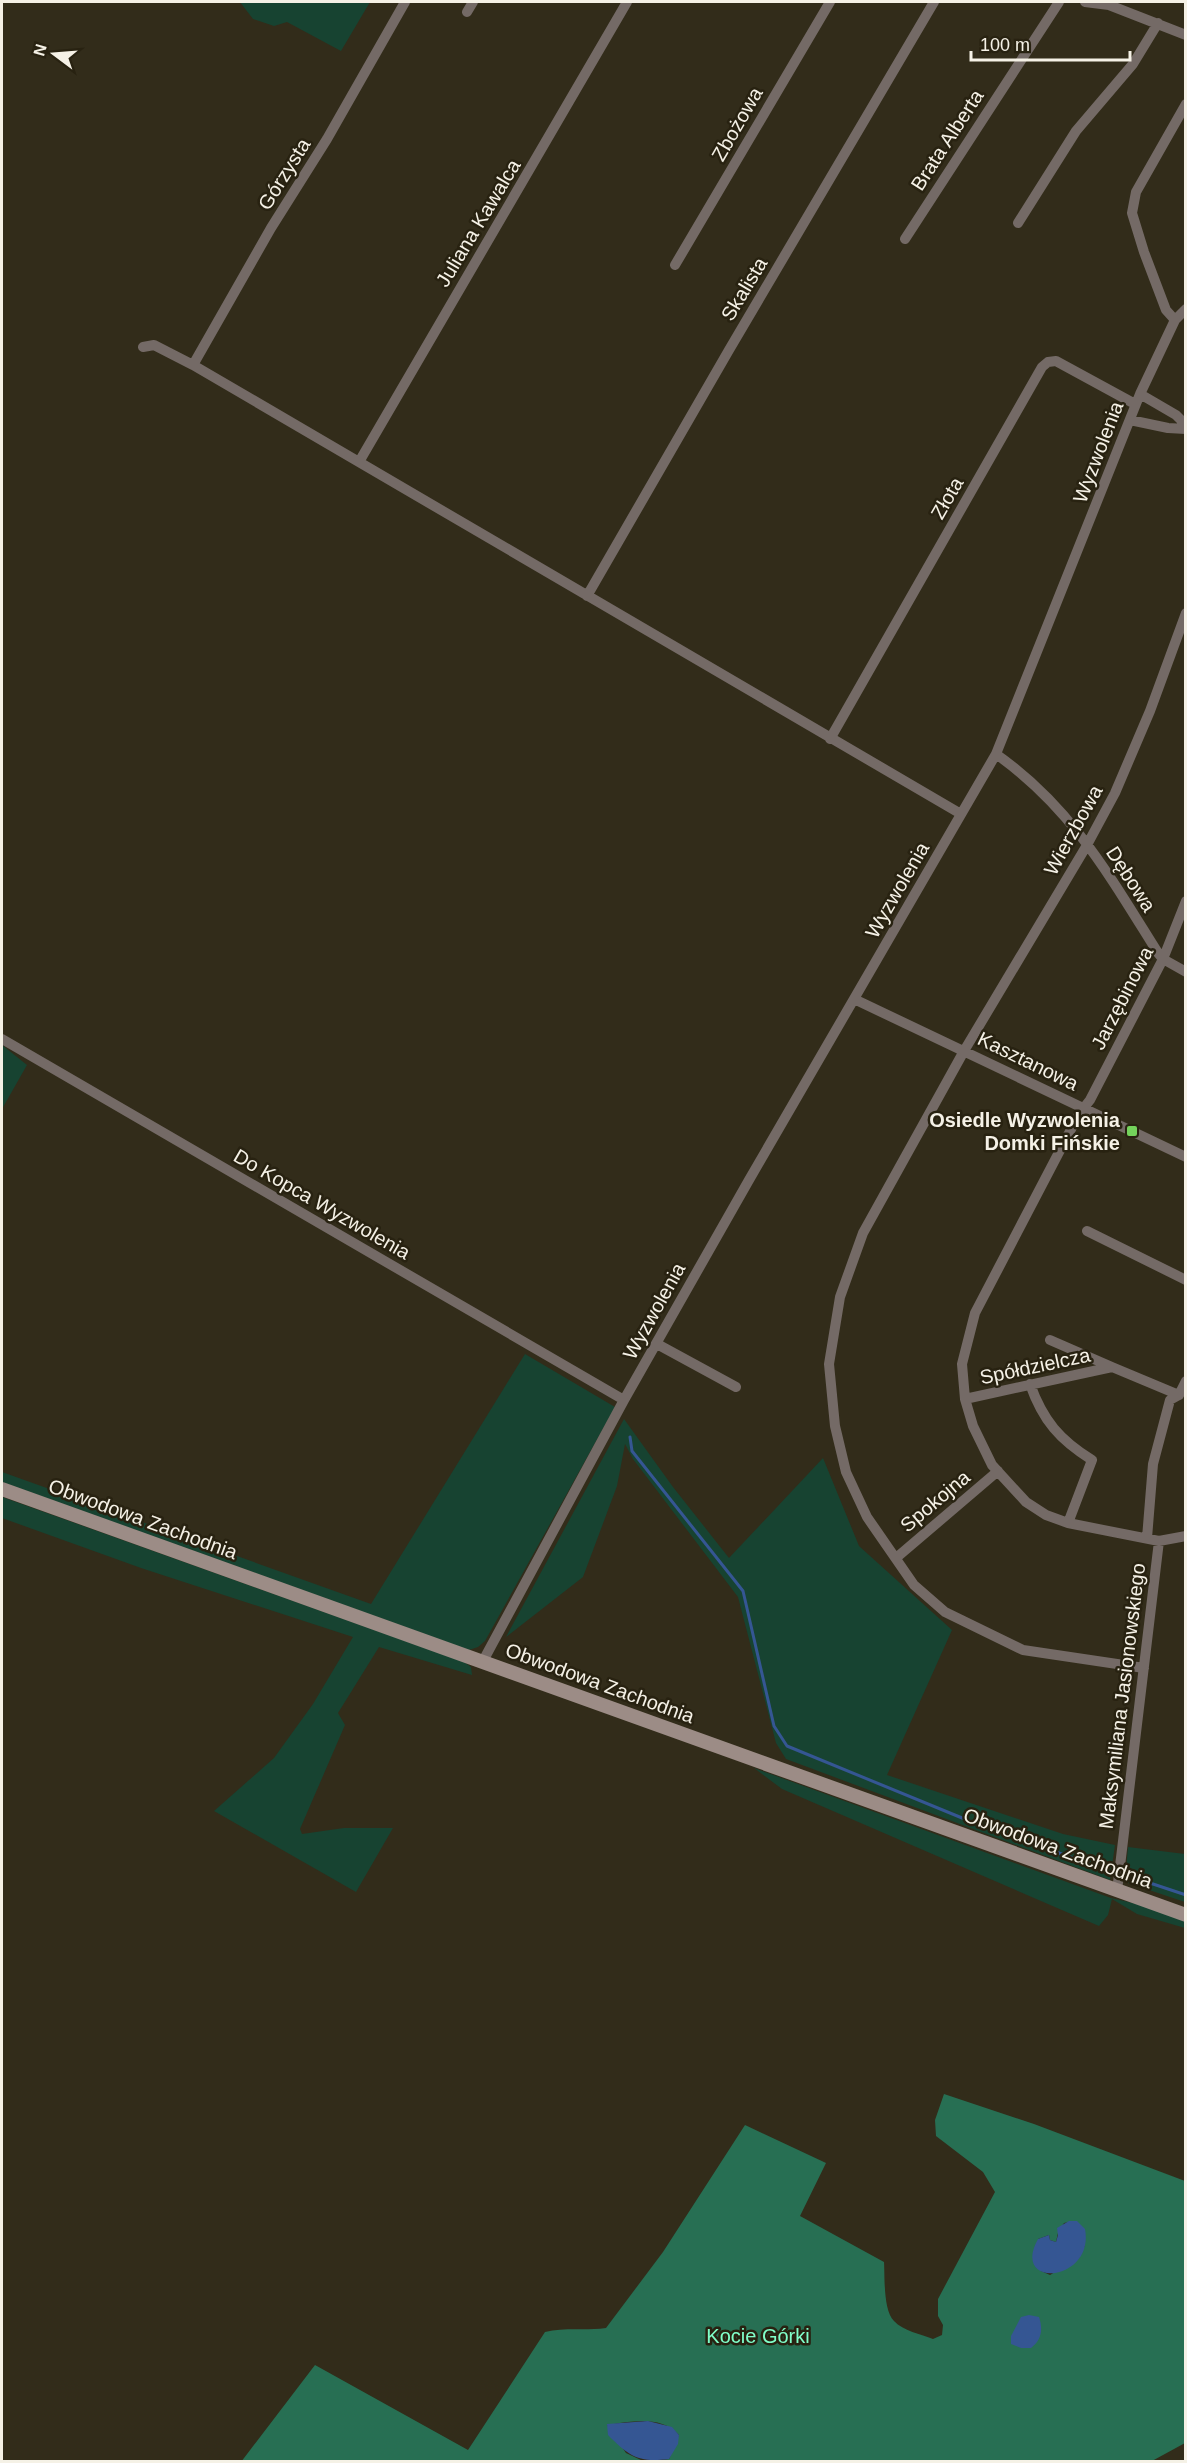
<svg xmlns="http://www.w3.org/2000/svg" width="1187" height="2463" font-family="Arial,sans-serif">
  <rect width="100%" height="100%" fill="#322c1a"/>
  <path fill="#174331" d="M240,2h130l-29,49 -54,-29 -13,4 -21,-7z
    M2,1045l25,20 -25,44z
    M525,1354l90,53 -130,234 -7,6 -9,3 -467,-168v-10l369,132z
    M624,1419l49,68 56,71 94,-100 36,88 93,84 -65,145 176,59 52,11 -5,35 -324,-121 -10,-16 -38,-146 -105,-138 -8,-15 -8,42 -34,91 -77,60z
    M2,1497l462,165 7,5 1,8 -93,-28 -41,66 7,12 -45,104 2,5 42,-6h49l-37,64 -142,-81 60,-53 39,-54 40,-67 -212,-69 -139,-50z
    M754,1768l357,130 26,6 48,16v8l-48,-14 -25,-15 -4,16 -9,11 -317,-137z
    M1128,1847l57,7v48l-60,-20z"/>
  <path fill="#276f53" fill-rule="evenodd" d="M944,2094l90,30 151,57v262l-33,18h-496l13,-2 10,-24c-18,-20 -47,-14 -72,-10l19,28 17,8 -402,1 74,-97 153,85 77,-118c20,-5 40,-1 61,-4l57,-76 82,-127 81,38 -26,53 84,46c1,15 -1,48 10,59 9,10 27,13 39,18l9,-4 1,-10 -5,-9v-17l57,-107 -12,-20 -47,-36 -1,-16zM1073,2221l12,24 -6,13 -29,17 -9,-4 -3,-32 11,-4 1,5 6,2 2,-9 6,-10z"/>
  <path fill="#355693" d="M1069,2221h8l8,8c10,53 -75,61 -47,10l11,-4 1,5 6,2 2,-7 -1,-7z
    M1029,2315l10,2c4,12 3,23 -8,31h-10l-10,-4v-8l10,-19z
    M648,2421l24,6 7,8 -1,9 -9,15c-31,4 -40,-3 -61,-24l-1,-11z"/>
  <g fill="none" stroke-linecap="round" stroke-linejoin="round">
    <path stroke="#355693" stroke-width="3" d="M630,1437l2,14 111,140 31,135 13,20 180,74 134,48
      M1129,1876l57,19"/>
    <path stroke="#746a66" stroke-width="10" d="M1085,2l24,3 77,30
      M467,12l6,-10
      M1018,223l58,-92 57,-67 25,-41
      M905,239l154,-237
      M675,265l155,-263
      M1175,320l-9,-10 -22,-58 -12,-39 4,-21 50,-88
      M143,347l11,-2 39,20 768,449
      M193,365l78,-137 56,-89 78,-137
      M1140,394l36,21 10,10
      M1130,420l38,8 18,1
      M359,462l268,-460
      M587,596l142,-246 205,-348
      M830,739l212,-372 6,-5 8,-1 79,43
      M996,754c76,54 113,121 162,199l5,6 23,13
      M1186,901l-23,58 -73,141 -11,14 -104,199 -13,51 3,35 8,27 19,39 34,37 20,13 22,8 91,18 27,-5
      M854,999l332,158
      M2,1039l622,361
      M1087,1231l99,49
      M1050,1340l62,27
      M657,1344l79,43
      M1030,1384c13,37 30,56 62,76l-24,63
      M965,1399l147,-32 67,28
      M1147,1538l6,-74 17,-64 9,-5 7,-14
      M896,1558l102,-87
      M483,1661l141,-261 125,-220 247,-426 144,-360 35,-74 11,-11
      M1144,1668l-121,-18 -78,-38 -31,-27 -47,-68 -21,-45 -11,-46 -6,-62 11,-67 23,-64 101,-182 123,-206 28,-52 35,-82 36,-98
      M1117,1891l42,-350"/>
    <path stroke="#9c8c86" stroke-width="14" d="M2,1489l1184,426"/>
  </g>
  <rect fill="#74d25b" stroke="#282211" stroke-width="2" x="1126" y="1125" width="12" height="12" rx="3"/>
  <g text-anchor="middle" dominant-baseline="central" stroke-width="5" stroke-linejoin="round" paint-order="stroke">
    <g font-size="20" fill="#f5f1e6" stroke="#282211">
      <text transform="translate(737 124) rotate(-60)">Zbożowa</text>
      <text transform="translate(947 140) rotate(-57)">Brata Alberta</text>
      <text transform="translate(284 174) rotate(-58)">Górzysta</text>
      <text transform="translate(478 223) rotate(-59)">Juliana Kawalca</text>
      <text transform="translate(744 289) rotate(-59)">Skalista</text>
      <text transform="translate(1098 452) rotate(-69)">Wyzwolenia</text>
      <text transform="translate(947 498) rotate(-60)">Złota</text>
      <text transform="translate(1073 830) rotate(-61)">Wierzbowa</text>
      <text transform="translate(1131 879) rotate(57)">Dębowa</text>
      <text transform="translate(897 890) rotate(-60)">Wyzwolenia</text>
      <text transform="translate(1122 998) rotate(-63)">Jarzębinowa</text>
      <text transform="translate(1028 1061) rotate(26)">Kasztanowa</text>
      <text transform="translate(322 1204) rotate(30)">Do Kopca Wyzwolenia</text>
      <text transform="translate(654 1311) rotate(-61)">Wyzwolenia</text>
      <text transform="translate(1035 1366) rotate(-12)">Spółdzielcza</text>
      <text transform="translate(935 1501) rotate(-40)">Spokojna</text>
      <text transform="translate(143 1519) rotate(20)">Obwodowa Zachodnia</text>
      <text transform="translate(600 1683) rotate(20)">Obwodowa Zachodnia</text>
      <text transform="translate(1122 1696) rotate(-83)">Maksymiliana Jasionowskiego</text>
      <text transform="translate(1058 1848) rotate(20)">Obwodowa Zachodnia</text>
    </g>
    <g font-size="20" font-weight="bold" fill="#f5f1e6" stroke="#282211" text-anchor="end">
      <text x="1120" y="1120">Osiedle Wyzwolenia<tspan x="1120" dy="23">Domki Fińskie</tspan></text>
    </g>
    <g font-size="20" fill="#80fec9" stroke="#282211">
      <text x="758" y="2336">Kocie Górki</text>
    </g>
  </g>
  <rect width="1187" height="2463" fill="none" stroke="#f5f1e6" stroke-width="6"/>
  <g transform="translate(54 54) rotate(286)" stroke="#282211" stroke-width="4.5" paint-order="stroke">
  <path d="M0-4.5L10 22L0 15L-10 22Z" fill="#f5f1e6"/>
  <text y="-9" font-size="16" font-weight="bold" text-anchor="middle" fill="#f5f1e6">N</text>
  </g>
  <path d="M971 51v9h159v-9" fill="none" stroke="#f5f1e6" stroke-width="3"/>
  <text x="980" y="51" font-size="18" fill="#f5f1e6" stroke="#282211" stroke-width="4.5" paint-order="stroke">100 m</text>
</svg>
